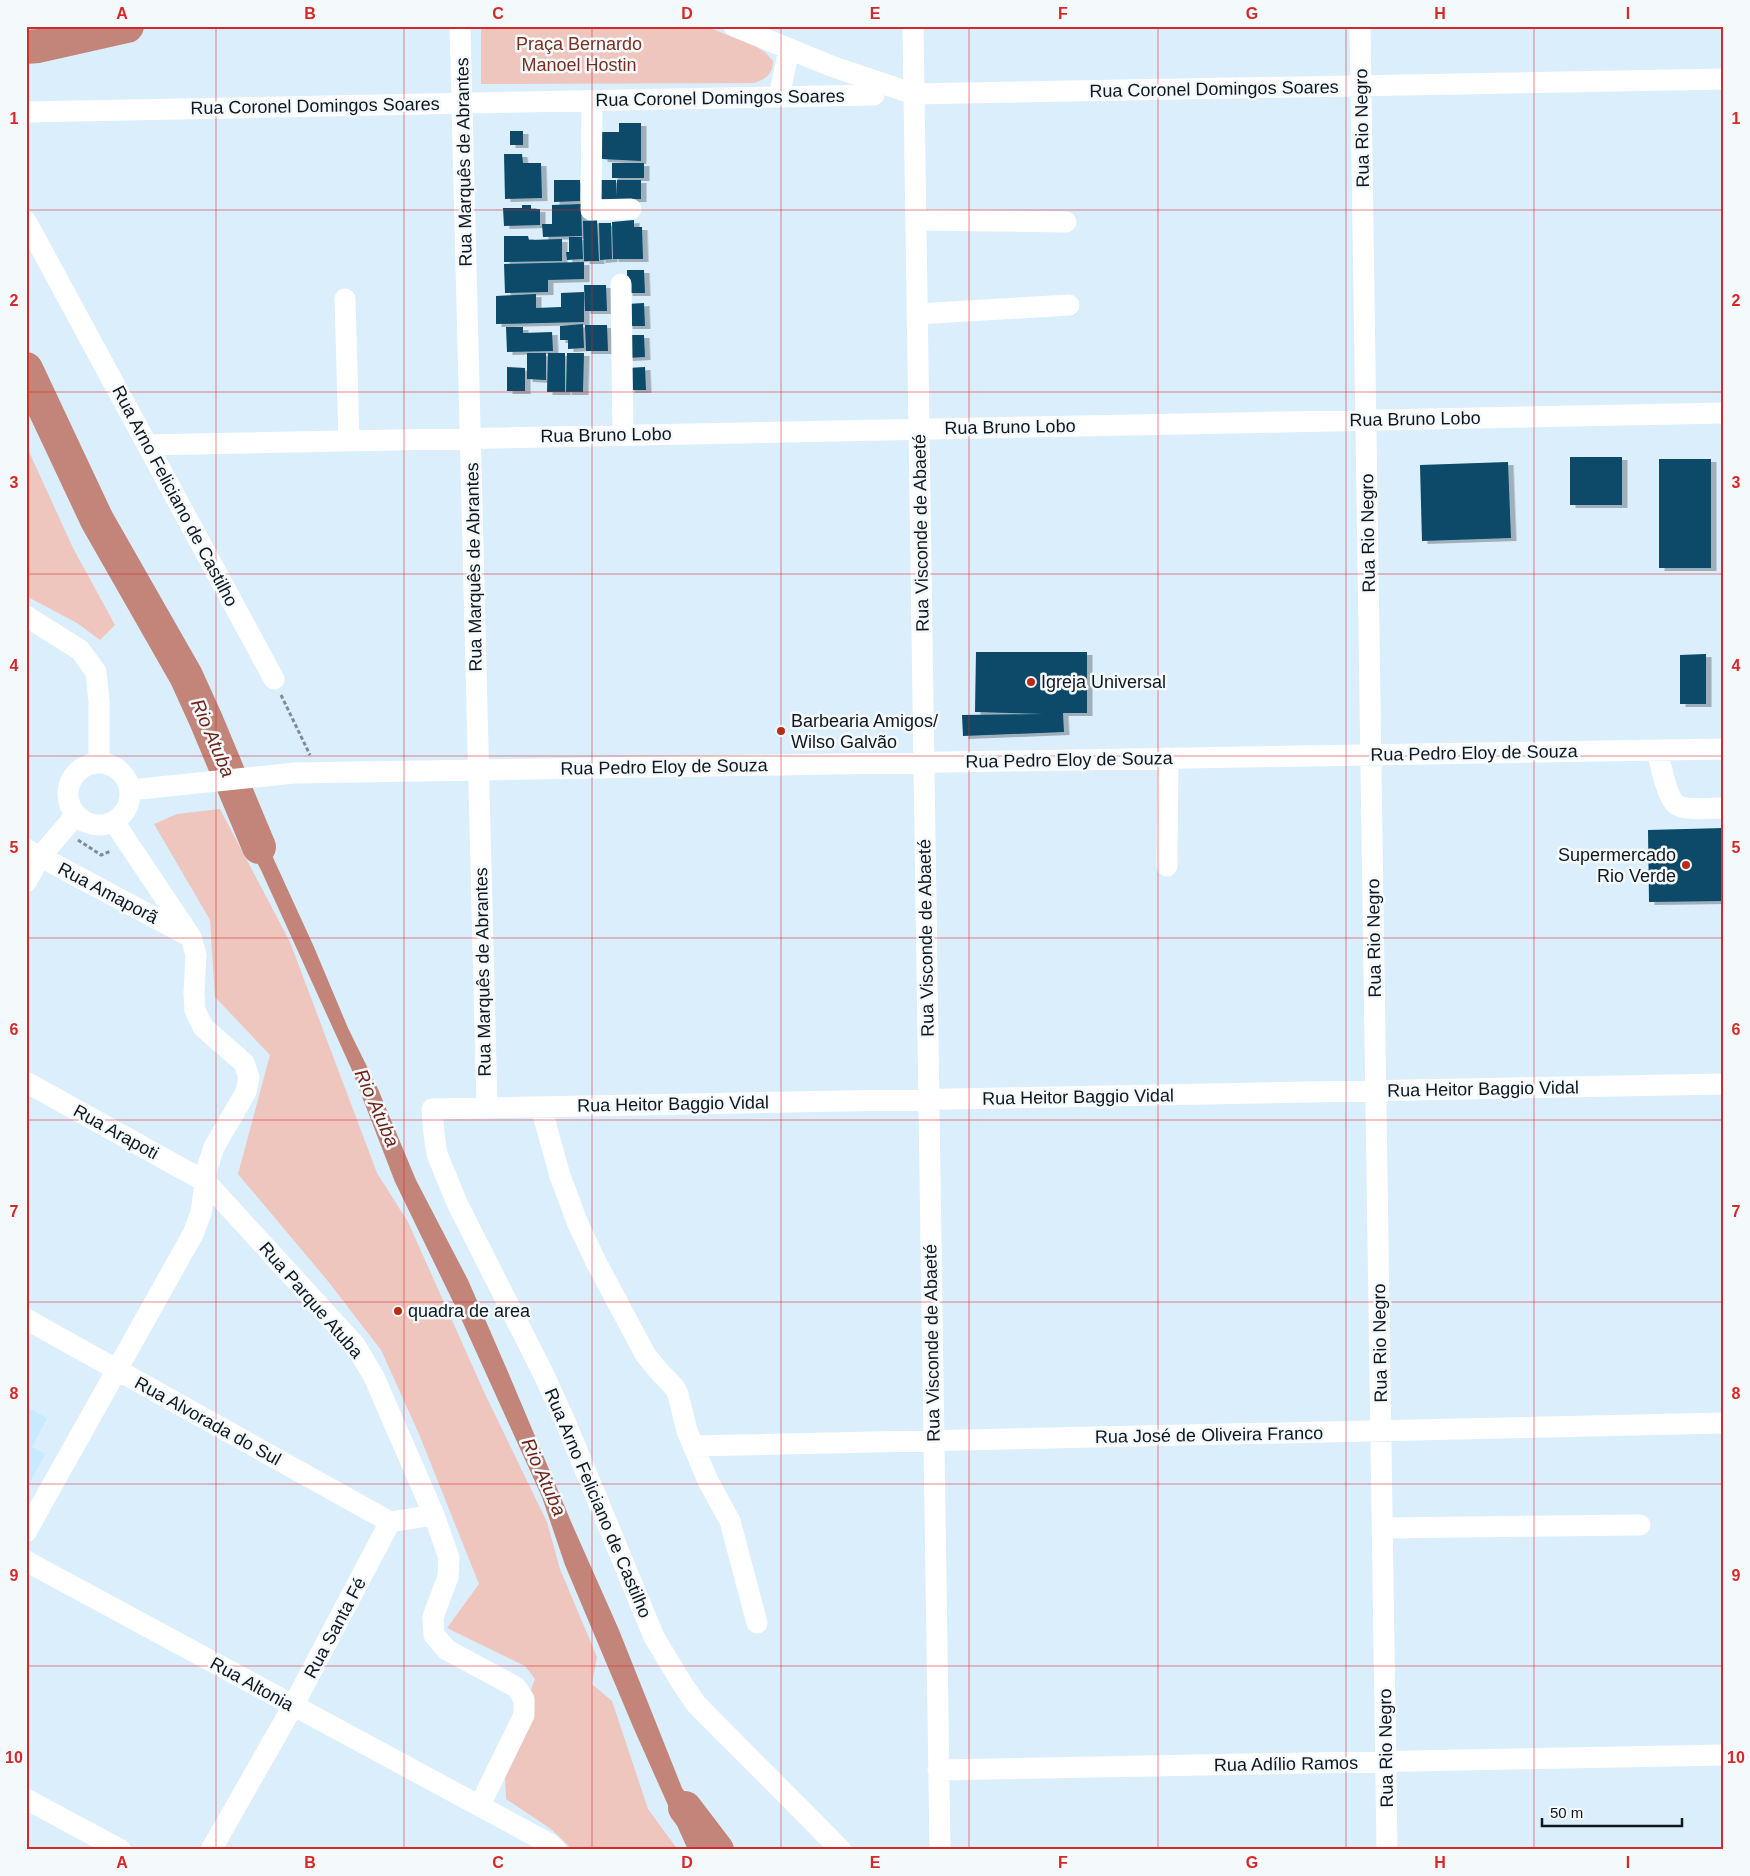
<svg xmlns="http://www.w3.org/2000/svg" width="1750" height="1876" font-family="Helvetica,sans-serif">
  <defs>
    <filter id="shadow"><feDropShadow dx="5.5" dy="3" stdDeviation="0" flood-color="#0004"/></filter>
  </defs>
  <rect width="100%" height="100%" fill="#daeefc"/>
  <path fill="#c8eaff" d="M26,1407l21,11 -15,29 13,7 -19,36z"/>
  <path fill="#efc6be" d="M481,26h224l50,20 11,7 7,8c0,13 -7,18 -19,22l-273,1z
    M26,445l47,103 42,77 -15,15 -23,-17 -51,-27z
    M220,809l70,133 87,231 31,49 77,172 62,128 13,47 37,88 -5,27 20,17 36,108 30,41h-105l-22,-21 -45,-30 -1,-24 25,-83 5,-13 -10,-13 -78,-38 32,-44 -60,-150 -38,-84 -54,-70 -89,-106 32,-119 -55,-58 -5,-77 -56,-96 23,-10z"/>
  <path fill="#c38579" d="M225,803l24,2 65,142 34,81 30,61 38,91 52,100 40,92 64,152 47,106 63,158 37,53 -11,9h-20l-54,-121 -69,-164 -23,-68 -83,-183 -64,-132 -44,-114 -90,-198z"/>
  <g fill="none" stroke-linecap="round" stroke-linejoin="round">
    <path stroke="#c38579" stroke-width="34" d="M26,47l12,-1 89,-20
      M26,369l71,151 89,156 20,44 53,127
      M685,1808l32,42"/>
  </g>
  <path fill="#084967" filter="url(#shadow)" d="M619,123h22v38l-39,-2 -1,-27h18z
    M510,131h13v14h-13z
    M504,154h18l1,9h18l1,35 -37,1z
    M612,163h32v15h-32z
    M554,180h26v21l-26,1z
    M600,180h16v17l1,-17h24v19l-41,1z
    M581,204l1,32 -39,1 -1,-13h10v-19z
    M522,205h9v4h9v16l-36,1 -1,-18h19z
    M597,220l2,41h-15l-1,-40z
    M634,220v7h8l1,32h-30l-1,-37z
    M599,223h12l1,36 -12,1z
    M504,236h24l1,4 33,-1v22l-58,1z
    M569,237h13l1,22 -16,1 -1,-8h3z
    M584,262v17l-36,1v12l-43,1 -1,-29z
    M627,270h17l1,23h-18z
    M584,285h22l1,26h-22z
    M584,292v30l-88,2v-28l40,-2v14l25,-1v-14z
    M644,303l1,23h-18v-22z
    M583,324l1,24 -16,1v-9h-8v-14z
    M585,325h22l1,26h-22z
    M506,327h17v6l29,-1 1,19 -46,1z
    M627,335h17l1,22 -18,1z
    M527,353h19v27l-19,-1z
    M548,353h17v39h-18z
    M567,353h17l-1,39h-17z
    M507,367l18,1v23h-18z
    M645,367l1,23h-17l-1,-22z
    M1570,457h52v48h-52z
    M1659,459h52v109h-52z
    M1508,462l3,76 -89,3 -2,-76z
    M976,652h111v61h-24l1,19 -101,4 -1,-21 81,-1 -68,-2z
    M1706,654v50h-26v-49z
    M1724,828v73l-75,1 -1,-72z"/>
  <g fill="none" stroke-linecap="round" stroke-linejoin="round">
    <path stroke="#7d8c96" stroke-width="3" stroke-dasharray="4 2.5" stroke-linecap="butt" d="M281,695l29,60
      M78,840l23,15 10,-4"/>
    <path stroke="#fff" stroke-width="21" d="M460,26l27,1082
      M734,26l97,40 83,28 810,-15
      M913,26l27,1824
      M1360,26l27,1824
      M779,97l10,-48
      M592,101l-1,109 40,-1
      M26,112l848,-17
      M916,220l150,2
      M26,221l248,458
      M621,284l2,151
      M345,299l4,141
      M917,314l152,-9
      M147,445l1577,-32
      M26,616l54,34 16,22 3,29v62
      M1657,750c3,12 10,49 20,55 9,6 35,3 47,3
      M68 794a31 31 0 1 1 62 0a31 31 0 1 1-62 0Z
      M130,790l165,-17 1429,-24
      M26,849l163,87
      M1167,866l1,-108
      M26,882l14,-25 35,-41
      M26,1082l180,100 149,163 19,32 60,138 15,43 -1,19 -15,40 1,18 13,15 69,37 8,12v16l-44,90
      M541,1107l19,69 18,48 17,36 50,94 12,15 17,18 4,7 9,37 21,50 22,40 27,102
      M26,1319l364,203
      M693,1446l1031,-23
      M390,1522l44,-7
      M1383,1528l257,-3
      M26,1532l167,-298 8,-21 6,-45 7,-21 32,-55 3,-15 -5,-14 -41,-36 -8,-17 -1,-17 2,-38 -5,-18 -77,-115
      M26,1561l524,283 6,6
      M938,1770l786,-15
      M26,1799l95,51
      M211,1850l82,-144 97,-184
      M841,1850l-145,-146 -13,-19 -29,-48 -89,-216 -22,-48 -86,-170 -20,-49 -3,-20 -2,-25 1292,-25"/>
  </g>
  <path fill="none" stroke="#d62828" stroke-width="1" stroke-opacity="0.55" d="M216,26v1824M404,26v1824M592,26v1824M781,26v1824M969,26v1824M1158,26v1824M1346,26v1824M1534,26v1824M26,210h1698M26,392h1698M26,574h1698M26,756h1698M26,938h1698M26,1120h1698M26,1302h1698M26,1484h1698M26,1666h1698"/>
  <g fill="#b82c13" stroke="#f4f9fc" stroke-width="2">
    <circle cx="1031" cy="682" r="5"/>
    <circle cx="781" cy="731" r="5"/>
    <circle cx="1686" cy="865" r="5"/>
    <circle cx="398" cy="1311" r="5"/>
  </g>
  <g text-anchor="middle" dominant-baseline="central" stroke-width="5" stroke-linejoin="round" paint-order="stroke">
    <g font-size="18" fill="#7a2f21" stroke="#f4f9fc">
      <text x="579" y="44">Praça Bernardo<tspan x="579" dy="21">Manoel Hostin</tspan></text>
    </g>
    <g font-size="18" fill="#0f181e" stroke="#f4f9fc">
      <text transform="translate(1214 89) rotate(-1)">Rua Coronel Domingos Soares</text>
      <text transform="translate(720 98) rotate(-1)">Rua Coronel Domingos Soares</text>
      <text transform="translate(315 106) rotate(-1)">Rua Coronel Domingos Soares</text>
      <text transform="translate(1362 128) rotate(-91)">Rua Rio Negro</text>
      <text transform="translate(464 162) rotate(-91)">Rua Marquês de Abrantes</text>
      <text transform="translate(1415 419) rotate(-1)">Rua Bruno Lobo</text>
      <text transform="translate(1010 427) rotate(-1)">Rua Bruno Lobo</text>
      <text transform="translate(606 435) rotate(-1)">Rua Bruno Lobo</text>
      <text transform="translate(175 496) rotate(62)">Rua Arno Feliciano de Castilho</text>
      <text transform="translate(921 533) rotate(-91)">Rua Visconde de Abaeté</text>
      <text transform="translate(1368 533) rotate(-91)">Rua Rio Negro</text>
      <text transform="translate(474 567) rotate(-91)">Rua Marquês de Abrantes</text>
      <text transform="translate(1474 753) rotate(-1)">Rua Pedro Eloy de Souza</text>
      <text transform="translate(1069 760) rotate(-1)">Rua Pedro Eloy de Souza</text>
      <text transform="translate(664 767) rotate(-1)">Rua Pedro Eloy de Souza</text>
      <text transform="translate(108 893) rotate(28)">Rua Amaporã</text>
      <text transform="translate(926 938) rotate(-91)">Rua Visconde de Abaeté</text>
      <text transform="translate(1374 938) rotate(-91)">Rua Rio Negro</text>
      <text transform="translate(483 972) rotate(-91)">Rua Marquês de Abrantes</text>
      <text transform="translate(1483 1089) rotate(-1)">Rua Heitor Baggio Vidal</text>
      <text transform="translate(1078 1097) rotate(-1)">Rua Heitor Baggio Vidal</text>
      <text transform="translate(673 1104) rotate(-1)">Rua Heitor Baggio Vidal</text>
      <text transform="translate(116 1132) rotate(29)">Rua Arapoti</text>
      <text transform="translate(311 1300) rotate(49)">Rua Parque Atuba</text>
      <text transform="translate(932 1343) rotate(-91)">Rua Visconde de Abaeté</text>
      <text transform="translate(1380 1343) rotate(-91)">Rua Rio Negro</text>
      <text transform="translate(208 1421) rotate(29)">Rua Alvorada do Sul</text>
      <text transform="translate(1209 1435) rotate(-1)">Rua José de Oliveira Franco</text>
      <text transform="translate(598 1503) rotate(67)">Rua Arno Feliciano de Castilho</text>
      <text transform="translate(335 1628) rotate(-62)">Rua Santa Fé</text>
      <text transform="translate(252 1684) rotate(29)">Rua Altonia</text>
      <text transform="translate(1386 1748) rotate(-91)">Rua Rio Negro</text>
      <text transform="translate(1286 1764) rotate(-1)">Rua Adílio Ramos</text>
    </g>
    <g font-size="18" fill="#0f181e" stroke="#f4f9fc" text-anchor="start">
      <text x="1041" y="682">Igreja Universal</text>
      <text x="791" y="721">Barbearia Amigos/<tspan x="791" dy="21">Wilso Galvão</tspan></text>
      <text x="1676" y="855" text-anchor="end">Supermercado<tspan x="1676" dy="21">Rio Verde</tspan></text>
      <text x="408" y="1311">quadra de area</text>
    </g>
    <g font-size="19" font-style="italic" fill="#6f2417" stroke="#f4f9fc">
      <text transform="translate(213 738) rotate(67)">Rio Atuba</text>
      <text transform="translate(377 1108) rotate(66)">Rio Atuba</text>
      <text transform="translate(544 1477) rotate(66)">Rio Atuba</text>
    </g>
  </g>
  <rect width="1750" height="1876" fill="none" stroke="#f4f9fc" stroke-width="55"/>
  <path d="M1542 1818v8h140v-8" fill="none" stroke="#0f181e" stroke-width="2.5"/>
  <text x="1550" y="1818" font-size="15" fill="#0f181e" stroke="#f4f9fc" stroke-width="4" paint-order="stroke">50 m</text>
  <rect x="28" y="28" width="1694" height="1820" fill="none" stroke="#d62828" stroke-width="2"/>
  <g font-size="16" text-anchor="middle" font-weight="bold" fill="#d62828">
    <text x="122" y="19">A</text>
    <text x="310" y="19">B</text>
    <text x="498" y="19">C</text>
    <text x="687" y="19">D</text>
    <text x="875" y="19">E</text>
    <text x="1063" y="19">F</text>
    <text x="1252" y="19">G</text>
    <text x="1440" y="19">H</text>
    <text x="1628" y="19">I</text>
    <text x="14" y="124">1</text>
    <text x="1736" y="124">1</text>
    <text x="14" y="306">2</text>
    <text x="1736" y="306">2</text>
    <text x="14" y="488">3</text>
    <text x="1736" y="488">3</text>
    <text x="14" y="671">4</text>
    <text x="1736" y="671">4</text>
    <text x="14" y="853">5</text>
    <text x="1736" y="853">5</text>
    <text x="14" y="1035">6</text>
    <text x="1736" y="1035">6</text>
    <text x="14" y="1217">7</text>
    <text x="1736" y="1217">7</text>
    <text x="14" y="1399">8</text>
    <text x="1736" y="1399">8</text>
    <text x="14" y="1581">9</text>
    <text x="1736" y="1581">9</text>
    <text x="14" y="1763">10</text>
    <text x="1736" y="1763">10</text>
    <text x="122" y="1868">A</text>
    <text x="310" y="1868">B</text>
    <text x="498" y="1868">C</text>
    <text x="687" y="1868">D</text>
    <text x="875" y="1868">E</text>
    <text x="1063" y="1868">F</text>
    <text x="1252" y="1868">G</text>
    <text x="1440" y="1868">H</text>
    <text x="1628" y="1868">I</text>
  </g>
</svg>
